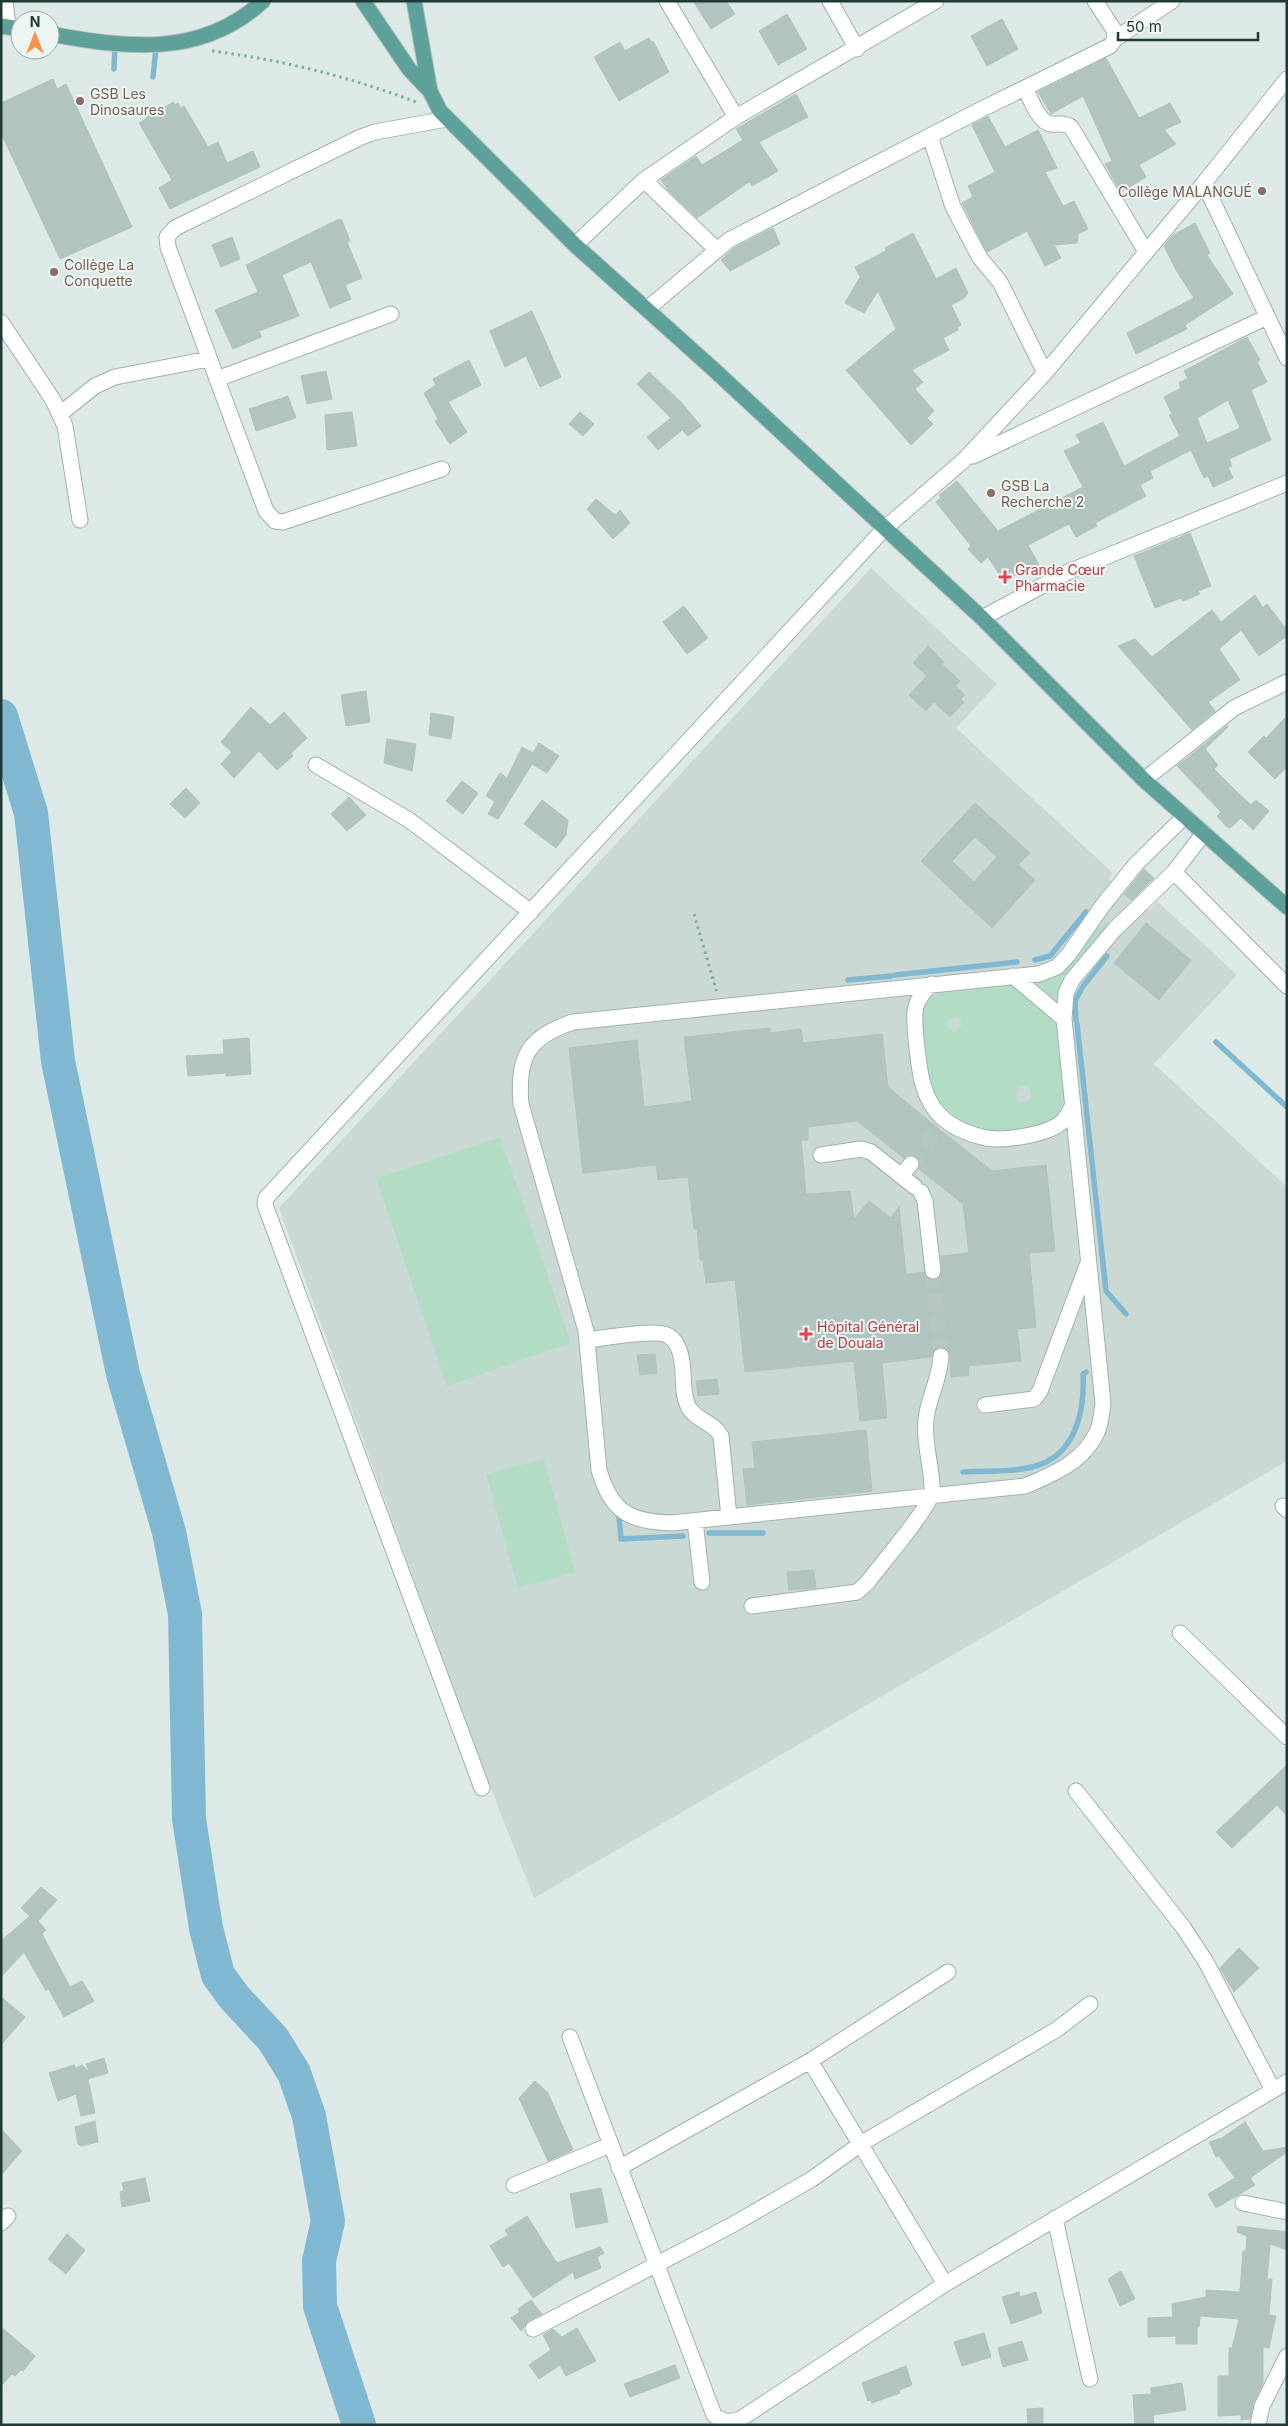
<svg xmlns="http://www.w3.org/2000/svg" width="1288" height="2426" font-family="Inter,sans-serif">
  <rect width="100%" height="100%" fill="#dce9e6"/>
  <path fill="#cbd9d5" d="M871,568l126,116 -41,44 157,145 -4,6 10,8 -1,2 31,21 8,-9 80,74 -83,89 133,123v274l-753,437 -61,-155 -194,-535z"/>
  <path fill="#b3dcc5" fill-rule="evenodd" d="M1105,923l2,4 -44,53 -8,19 -21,-15 1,-3c45,-4 42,-39 70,-58z
    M1006,984c13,3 48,32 52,45l6,71c-2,7 -5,15 -11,20 -14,10 -66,15 -82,7 -10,-5 -34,-25 -40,-34 -7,-11 -9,-47 -9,-61 0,-15 0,-31 16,-39 13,-7 52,-7 68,-9zM953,1016l5,2 4,6 -5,7h-5l-5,-5 1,-6zM1025,1086l5,4 1,6 -4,5 -6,1 -5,-4v-6l2,-4z
    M500,1137l71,206 -124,43 -71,-208z
    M544,1459l31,113 -57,16 -32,-114z"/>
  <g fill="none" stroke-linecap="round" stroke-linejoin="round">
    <path stroke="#80b8d2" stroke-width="5.5" d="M114,69l1,-25
      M153,77l3,-29
      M1035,960l15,-4 36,-44
      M895,975l122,-13
      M848,980l43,-4
      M1084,985l23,-29
      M1076,1020l-1,-19 7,-13
      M1077,1024l29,267 20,23
      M1216,1042l71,65
      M963,1472c22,-2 47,1 69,-5 43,-10 53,-54 51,-93l3,-2
      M619,1517l2,22 62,-3
      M709,1533h54"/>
    <path stroke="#80b8d2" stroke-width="34" d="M1,716l30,97 27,248 65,313 46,158 16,82 4,205 17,109 12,47 16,22 39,42 21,34 15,43 19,105 -9,40 1,45 39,119"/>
  </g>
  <path fill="#b2c4bf" stroke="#afc3be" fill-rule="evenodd" d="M693,1h33l9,13 -24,15z
    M787,14l20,35 -29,16 -19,-34z
    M1002,19l16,30 -31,17 -16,-30z
    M649,38l2,4 2,-1 16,31 -50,29 -25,-44 26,-15 5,9z
    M1106,58l33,60 31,-15 11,19 -17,8 12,14 -37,21 7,12 -25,15 -16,-28 7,-3 -29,-65 -32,18 -13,-22z
    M53,79l4,10 9,-5 66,143 -72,32 -59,-126v-30z
    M796,94l12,23 -49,25 19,29 -26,15 -3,-4 -52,36 -29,-28 -7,-10 35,-24 6,9 41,-25 -7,-11z
    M173,102l2,3 3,-2 3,5 3,-2 24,41 10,-5 9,21 26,-12 7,16 -90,42 -11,-21 13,-8 -33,-57 7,-4 2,-7 4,-3h10z
    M988,116l17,31 33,-17 19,38 -12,4 18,34 11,-5 14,28 -10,5 -1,9 -23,2 7,13 -16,8 -18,-35 -40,21 -25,-49 11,-6 -5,-11 27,-14 -23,-47z
    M339,219l3,1 8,21 -3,1 15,36 -17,7 6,14 -21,9 -19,-46 -29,13 17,41 -40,15 2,6 -28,12 -18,-39 43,-18 -12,-27z
    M1195,223l15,30 -3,2 26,39 -48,31 2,4 -51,25 -9,-21 67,-35 -18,-28 -12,-24 9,-11z
    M773,228l7,16 -50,27 -9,-11 13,-12z
    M913,233l23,46 20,-11 12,25 -4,5 -13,7 10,20 -4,2 1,3 -15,8 6,12 -37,20 11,12 -8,7 19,22 -7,7 6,6 -22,21 -65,-75 50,-41 -18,-38 -14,22 -19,-10 15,-26 -5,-10 31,-16 -1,-3z
    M232,237l8,22 -19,8 -9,-22z
    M532,311l29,66 -21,10 -14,-31 -21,11 -15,-36z
    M1247,337l13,23 -3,2 10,20 -16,8 20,50 -42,19 3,7 -4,1 5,11 -20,9 -5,-11 -4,2 -13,-28 -41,21 3,7 -13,7 6,11 -51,27 2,3 -21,11 -7,-13 -41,21 11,20 -36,15 -15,-23 -7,6 -13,-14 3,-3 -35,-44 5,-4 -2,-3 18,-14 41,50 85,-44 -19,-36 17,-8 -5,-8 27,-13 21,44 56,-30 -11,-21 3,-1 -8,-17 17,-9 -2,-5 9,-5 -4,-7zM1228,400l12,28 -33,15 -10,-25z
    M469,360l12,25 -33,17 19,30 -17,12 -15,-23 3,-2 -14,-26 12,-8 -3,-6z
    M326,371l6,28 -25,5 -6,-28z
    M649,372l31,29 21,25 -13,10 -6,-6 -24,20 -11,-13 24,-19 -34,-34z
    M288,396l8,22 -40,13 -7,-22z
    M352,412l5,34 -30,4 -2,-35z
    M580,412l14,12 -11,12 -14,-12z
    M596,499l19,16 5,-5 10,13 -17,16 -26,-30z
    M1190,533l21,53 -13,5 2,3 -17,7 -2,-3 -26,10 -21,-52z
    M1255,595l8,13 4,-4 20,26v6l-28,20 -18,-26 -22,19 21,31 -32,22 7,9 -23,19 -74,-84 17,-7 17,18 60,-47 9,12z
    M684,606l24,32 -21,16 -24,-32z
    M928,646l16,16 -2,2 18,17 -5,5 10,9 -4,4 3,3 -14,15 -16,-15 -8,9 -17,-16 18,-19 -14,-13z
    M366,691l4,31 -24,4 -5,-31z
    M251,707l19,18 14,-13 23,26 -16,15 2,3 -16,14 -18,-19 -25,27 -13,-14 11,-12 -11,-10z
    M431,713l23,4 -3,22 -22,-4z
    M1287,716v51l-12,12 -27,-27 16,-16 2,2z
    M1227,726l1,1 -23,22 13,16 -4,4 21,21 16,15 5,-5 13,11 -16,19 -12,-12 -11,10 -4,-2 -9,-10 4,-4 -44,-46z
    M387,739l29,5 -4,27 -28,-8z
    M539,743l20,13 -12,17 -15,-9 -34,55 -10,-5 7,-13 -9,-5 14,-23 7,5 15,-31 11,6z
    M462,781l16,12 -15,21 -17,-13z
    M186,788l14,15 -15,15 -15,-14z
    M349,797l17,18 -19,16 -16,-17z
    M542,800l26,20 -2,15 -10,13 -32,-24z
    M975,803l55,50 -12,12 17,15 -43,48 -71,-67zM975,837l22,20 -23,25 -22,-21z
    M1144,869l10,9 -22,22 -8,-6z
    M1146,923l45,37 -32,40 -45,-37z
    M770,1028v5l31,-4 2,14 79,-9 6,53 41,34 63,50 54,-6 9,86 -26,2 7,74 -19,2 4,32 -53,5 1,9 -18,2 -1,-24 -9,-6 -7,3 -3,7 -49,6 5,55 -27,3 -6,-60 -109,11 -10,-92 -29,3 -3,-23h-3l-3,-31h-3l-6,-52 -30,3 -2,-15 -73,8 -14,-125 68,-8 7,67 48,-6 -8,-64zM857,1121l47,37 4,-3 9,2 3,4 -1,8 44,35 6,49 -28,3 1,14 -4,9h-9l-5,-7 -18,2 -7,-67 -8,11 -22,-17 -15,18 -4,-28 -44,3 -5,-54h7v-13z
    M249,1038l2,36 -25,2v-3l-38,3 -2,-20 38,-2 -1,-14z
    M655,1354l2,19 -17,2 -3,-20z
    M717,1379l2,15 -21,2 -2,-15z
    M866,1430l6,61 -125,14 -4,-36 12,-1 -3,-26z
    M814,1570l2,18 -27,2 -2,-18z
    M1287,1765v51l-10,-11 -45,43 -16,-16z
    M41,1887l16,13 -19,21 8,9 -4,4 28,53 12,-6 12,20 -30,16 -16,-29 -2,3 -22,-39 -23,25v-36l29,-25 -9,-8z
    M1239,1948l20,20 -25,24 -14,-24z
    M1,1997l24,20 -24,28z
    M104,2058l4,15 -20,6 7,34 -14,3 -5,-22 -18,7 -9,-28 25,-8 1,3 7,-3 8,8 -4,-9z
    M535,2081l13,12 25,57 -25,11 -29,-63z
    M95,2121l3,21 -17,4 -3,-2 -3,-17z
    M1245,2122l18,29 24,-4v5l-37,26 5,7 -39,23 -8,-14 27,-16 -16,-22 -3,1 -7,-15 13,-4z
    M1,2129l21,22 -21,24z
    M145,2178l5,23 -28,6 -2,-15 4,-1 -2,-8z
    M601,2188l7,34 -32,6 -6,-34z
    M527,2216l30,47 43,-16 4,6 -7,4 4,11 -26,11 -2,-7 -40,26 -24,-35 -6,4 -13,-21 18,-11 -3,-5z
    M1238,2226l49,6v18l-17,-6 -3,35h5l-3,36 7,1 -7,32 -6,-1v36l-9,19 -4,17 -9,1v-5l-23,1v-40h11v-28h3l7,-29 -39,-3 -1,11h-2v17h-21v-8l-28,1v-19l25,-1 -1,-13 34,-7v-7l34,2 3,-41h3l1,-15 -10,-4z
    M67,2234l18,16 -19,24 -18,-15z
    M1121,2271l14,28 -15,7 -12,-27z
    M1019,2292l1,5 16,-5 6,21 -31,11 -9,-27z
    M531,2300l11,14 -14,7 -7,10 -10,-13 9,-6 -2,-3z
    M1,2327l34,29 -12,15 -2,-1 -6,6 -3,-2 -11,12z
    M577,2328l19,33 -30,15 -6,-11 -21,14 -10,-14 22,-15 -8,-15 10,-6 9,8z
    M984,2333l7,24 -29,9 -8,-24z
    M1022,2341l6,19 -25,7 -5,-19z
    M675,2365l5,13 -50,19 -6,-13z
    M906,2366l6,19 -13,5 1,3 -28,10 -1,-3 -3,1 -6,-18z
    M1182,2383l4,27 -33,5 1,10h-19l-2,-30 18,-1v-6z
    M1043,2408v17h-15l-1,-16z"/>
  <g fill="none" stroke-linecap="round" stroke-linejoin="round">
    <path stroke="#b6c6c3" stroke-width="15" stroke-dasharray="15 8" stroke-linecap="butt" d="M911,1164l28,-35
      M933,1271l8,85"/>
    <g stroke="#9fb1ae" stroke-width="17">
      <path id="minor" d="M5,1l3,26
        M667,1l69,116
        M830,1l27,48
        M1115,39l57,-38
        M1025,88c5,10 14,35 26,36 7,1 13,-2 20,3l75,125
        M930,136l23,71 27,51 20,24 45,91
        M644,180l72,69
        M1204,183l83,175
        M575,245l69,-65 92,-63 200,-116
        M647,309l82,-69 253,-131 128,-63 5,-7 -1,-9 -19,-29
        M1,322l52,78 12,26 15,94
        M217,379l174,-65
        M60,414l35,-28 20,-9 94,-18
        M973,456l294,-139
        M442,469l-159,53 -8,-1 -9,-10 -98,-264 -1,-10 8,-9 186,-91 14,-5 72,-13
        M982,618l86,-46 219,-89
        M316,765l93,55 122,92
        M1144,780l90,-72 53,-26
        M1185,816l-49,48 -33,41 -34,49 -12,13 -18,7 -466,48c-46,15 -56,36 -52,82l65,227 13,139c12,42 31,52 73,53l353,-37c29,-12 60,-25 73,-56 3,-8 4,-18 5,-27l-39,-384 2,-26 6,-13 43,-51 59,-57 30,-39
        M1174,872l113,114
        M1013,976l51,43
        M932,984c-21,18 -18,30 -16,55 3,25 4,52 20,72 12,15 32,23 50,27 19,3 63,-3 77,-17 4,-4 7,-11 10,-16
        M821,1155l40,-6 10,3 44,35
        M901,1176l10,-12
        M921,1192l4,9 8,70
        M587,1340c17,-2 66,-11 80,-5 8,4 13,14 14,22 4,15 0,35 7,49 7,15 24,14 33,30l8,81
        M985,1405l49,-6 6,-8 48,-128
        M1283,1506l4,4
        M695,1521l7,61
        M752,1606l105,-14 10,-9c11,-15 65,-78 65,-91 1,-24 -9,-48 -6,-72 2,-22 14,-41 15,-64
        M1180,1633l107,104
        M482,1788l-217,-583 1,-7 618,-669 80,-69 81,-87 159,-190 83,-104
        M1076,1791l107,136 23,35 67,128
        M570,2037l144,378c8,7 14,7 25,5l206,-136 342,-202
        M810,2061l135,223
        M619,2168l191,-107 138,-89
        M514,2185l96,-40
        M1243,2203l44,9
        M1055,2218l35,161
        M1,2223l7,-7
        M533,2329l199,-104 80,-46 50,-36 194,-113 34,-26
        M1258,2425l4,-19 25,-50"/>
    </g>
    <g stroke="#bcc4c3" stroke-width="17">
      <path id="major" d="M363,1l46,68 21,22 10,20 135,134 136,122 271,251 162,162 143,127
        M414,1l16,90
        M1,26l19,3
        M50,34c77,14 151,24 213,-33"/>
    </g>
    <path stroke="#7bafa7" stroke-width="3" stroke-dasharray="2.5 4" stroke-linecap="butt" d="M212,51c71,9 138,26 204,51
      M694,914l23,79"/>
    <use href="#minor" stroke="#fff" stroke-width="15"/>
    <use href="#major" stroke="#5ea19b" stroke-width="15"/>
  </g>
  <g fill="#8d6e63" stroke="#edf6f3" stroke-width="2">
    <circle cx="80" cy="101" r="5"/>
    <circle cx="1262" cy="191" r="5"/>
    <circle cx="54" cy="272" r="5"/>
    <circle cx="991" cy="493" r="5"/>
  </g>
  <g fill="#e0444e" stroke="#edf6f3" stroke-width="2">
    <path d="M1002.5 569.5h5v5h5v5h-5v5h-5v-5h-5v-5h5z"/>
    <path d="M803.5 1326.5h5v5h5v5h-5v5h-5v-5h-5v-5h5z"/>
  </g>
  <g text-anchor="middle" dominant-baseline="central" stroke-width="4" stroke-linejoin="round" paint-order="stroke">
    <g font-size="14" fill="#785e54" stroke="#edf6f3" text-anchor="start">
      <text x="90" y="93">GSB Les<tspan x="90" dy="16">Dinosaures</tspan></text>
      <text x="1252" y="191" text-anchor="end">Collège MALANGUÉ</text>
      <text x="64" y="264">Collège La<tspan x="64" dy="16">Conquette</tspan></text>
      <text x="1001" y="485">GSB La<tspan x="1001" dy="16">Recherche 2</tspan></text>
    </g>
    <g font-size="14" fill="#be3a42" stroke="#edf6f3" text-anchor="start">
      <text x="1015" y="569">Grande Cœur<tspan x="1015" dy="16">Pharmacie</tspan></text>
      <text x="817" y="1326">Hôpital Général<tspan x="817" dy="16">de Douala</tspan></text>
    </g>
  </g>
  <rect width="1288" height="2426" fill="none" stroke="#1e3936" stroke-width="5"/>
  <g transform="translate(35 35)"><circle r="24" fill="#edf6f3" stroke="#9aaaa7"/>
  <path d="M0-4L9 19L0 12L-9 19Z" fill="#f8924b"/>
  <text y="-8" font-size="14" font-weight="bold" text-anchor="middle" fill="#1e3936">N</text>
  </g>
  <path d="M1118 32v8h140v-8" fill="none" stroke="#1e3936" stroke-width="2.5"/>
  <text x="1126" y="32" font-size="15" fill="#1e3936" stroke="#edf6f3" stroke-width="4" paint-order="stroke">50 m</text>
</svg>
